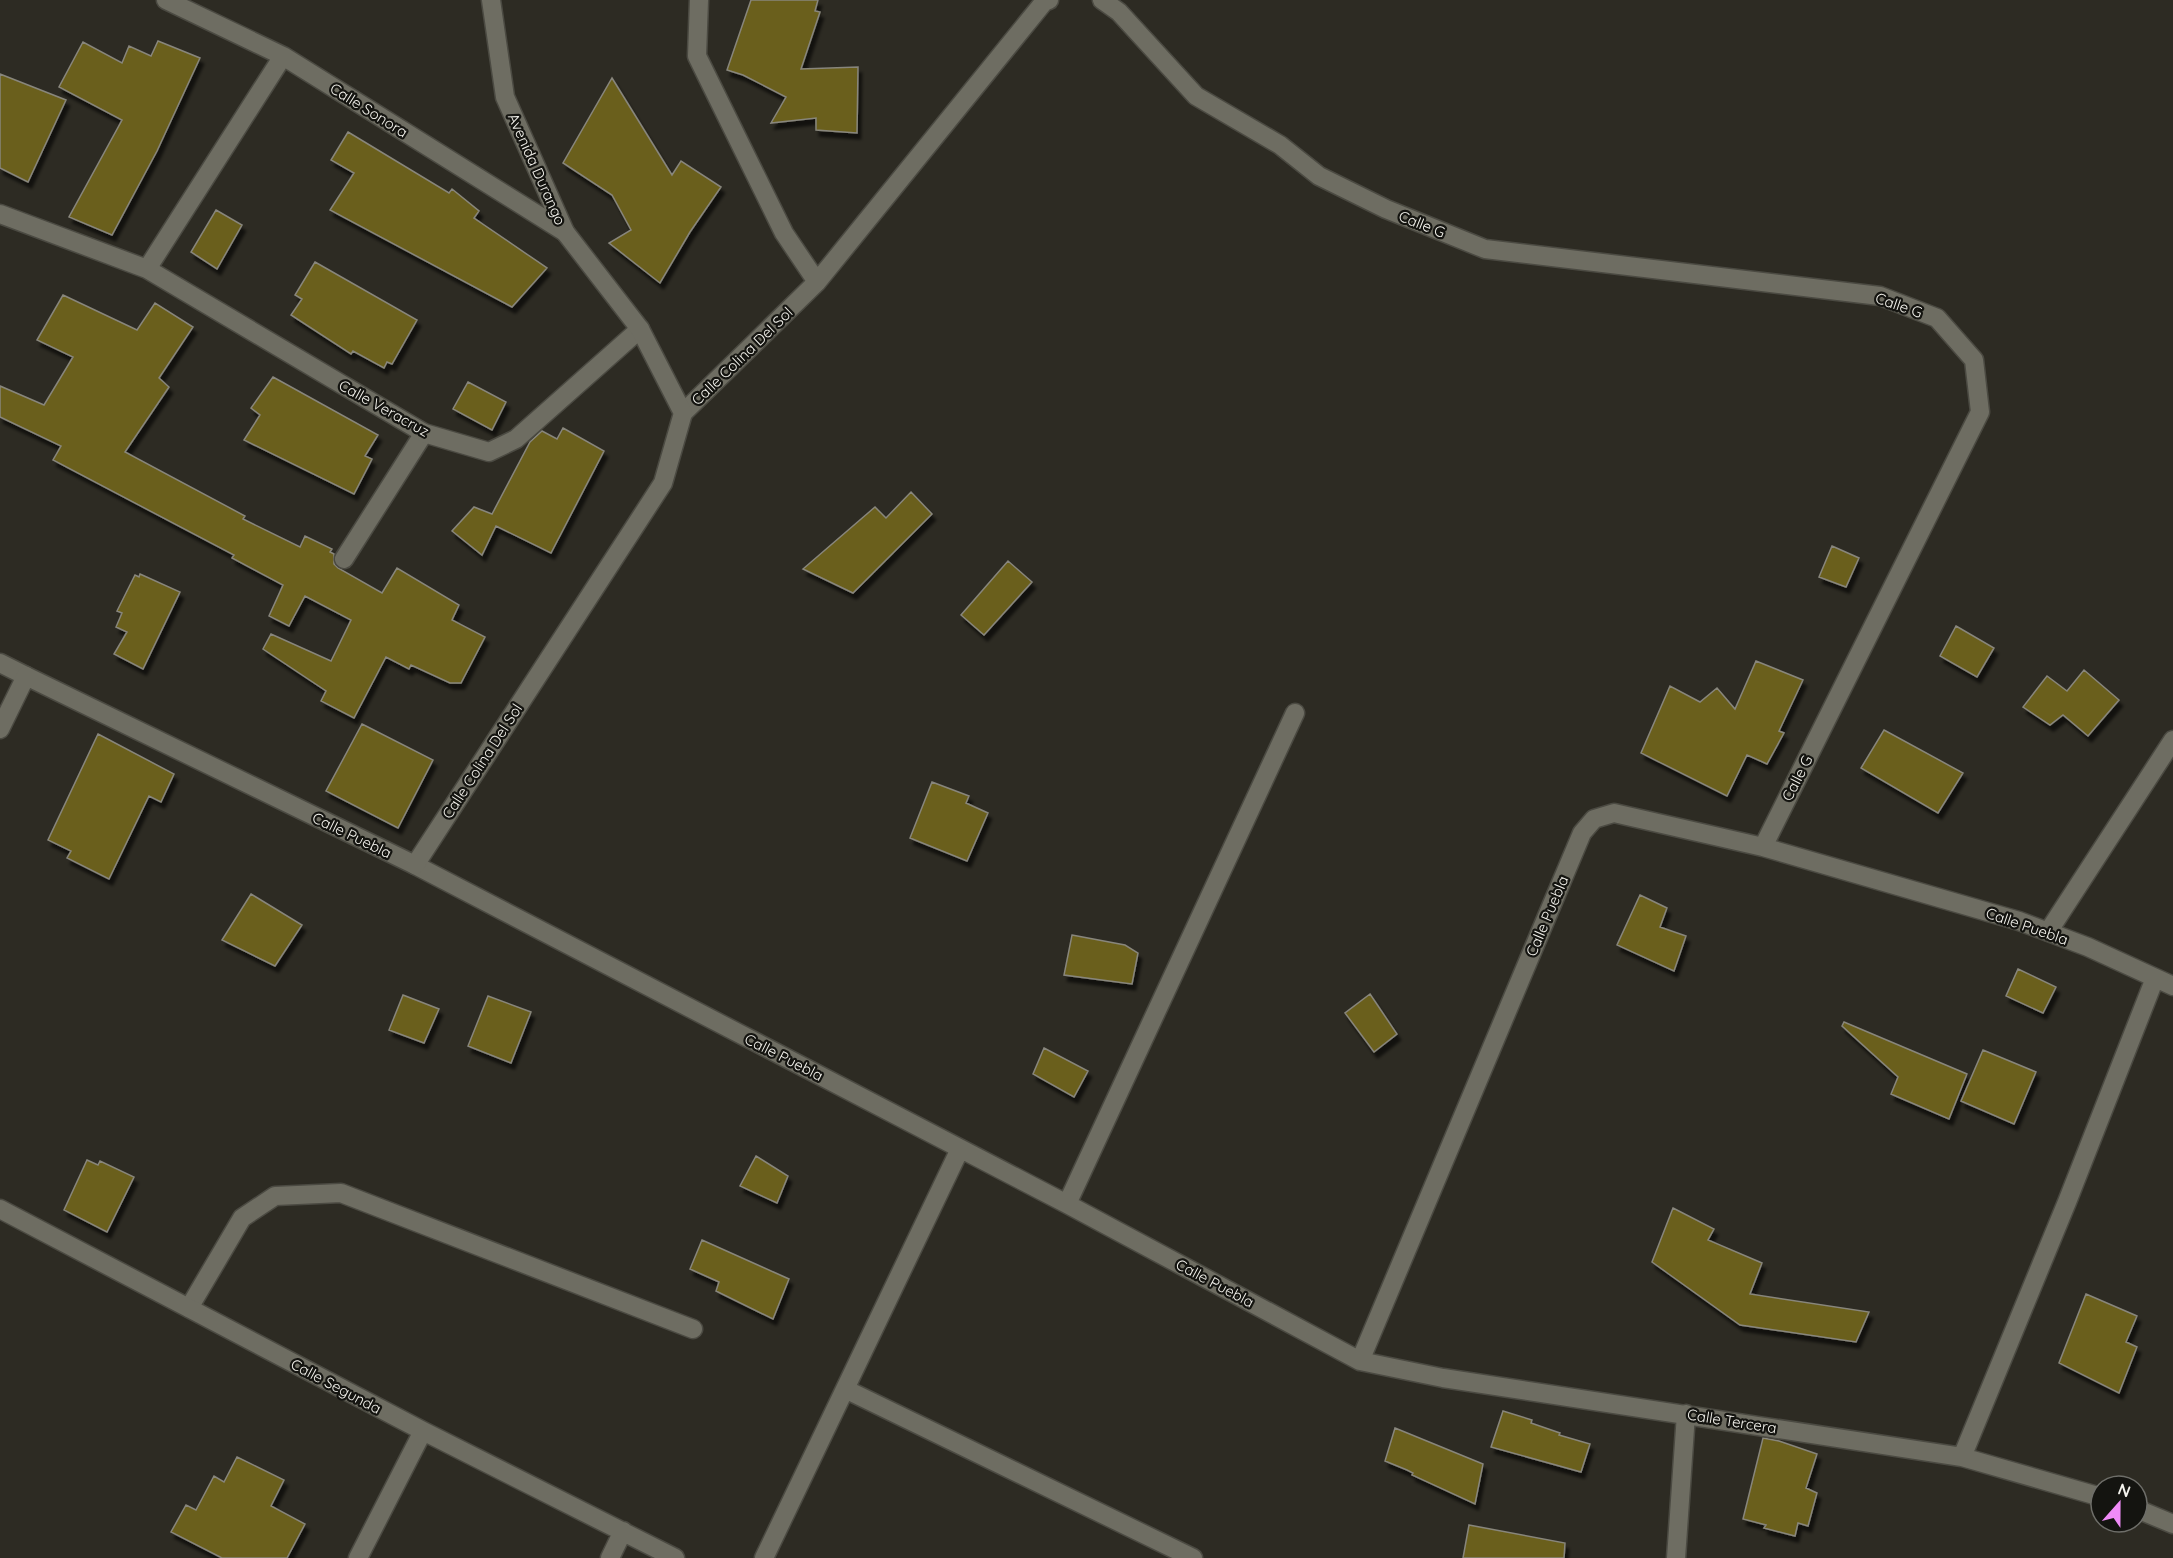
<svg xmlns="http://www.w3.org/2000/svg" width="2173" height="1558" font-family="Quicksand,sans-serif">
  <defs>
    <filter id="shadow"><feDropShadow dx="3.5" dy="6" stdDeviation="1.5" flood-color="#0009"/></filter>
  </defs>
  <rect width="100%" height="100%" fill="#2d2b23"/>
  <path fill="#6b5f1b" stroke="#88867c" stroke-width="1.5" filter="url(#shadow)" d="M751,0h67l-3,11 5,1 -19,57 57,-2 -1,66 -41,-3v-12l-45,5 15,-26 -43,-22 -16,-5z
    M158,41l42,17 -43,93 -45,84 -43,-18 53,-97 -63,-33 24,-45 39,21 7,-17 22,10z
    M0,74l66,26 -38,82 -28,-14z
    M612,78l60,97 9,-14 40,26 -31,45 -30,51 -51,-40 22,-13 -19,-35 -49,-32z
    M348,132l101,61 3,-4 27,22 -5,7 73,50 -35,39 -182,-97 24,-37 -23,-13z
    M216,210l26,15 -25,44 -26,-17z
    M315,262l102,58 -25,44 -5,-2 -3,6 -31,-17 -2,3 -60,-39 11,-16 -7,-4z
    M63,295l74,35 18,-27 38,24 -34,51 10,9 -44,65 120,64 -2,3 57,28 5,-11 27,13 -2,3 4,2v10l4,4 44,25 15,-25 62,37 -7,15 33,17 -24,46h-11l-39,-18 -2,4 -23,-12 -32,61 -33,-17 5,-10 -63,-42 8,-15 60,27 20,-41 -46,-24 -16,30 -20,-10 14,-31 -51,-27 2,-3 -181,-95 8,-14 -61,-29v-31l44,19 29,-48 -36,-17z
    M273,377l105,58 -13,21 7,3 -18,35 -110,-54 16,-25 -9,-7z
    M468,382l38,20 -14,28 -39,-21z
    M563,428l41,23 -53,102 -55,-27 -14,29 -30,-24 22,-24 18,7 38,-72 12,-11 15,8z
    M911,492l21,22 -79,79 -50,-24 72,-62 11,11z
    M1832,546l27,12 -13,29 -27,-10z
    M1008,561l24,21 -48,53 -23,-20z
    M140,574l40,18 -37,77 -29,-15 13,-22 -11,-5 6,-14 -5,-2 18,-36 4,2z
    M1956,626l38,22 -17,29 -37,-21z
    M1756,661l47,19 -24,51 5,2 -17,31 -20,-9 -20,41 -86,-43 29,-67 30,16 17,-14 18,21z
    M2084,670l35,30 -31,36 -25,-21 -13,10 -27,-18 24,-31 20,15z
    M362,724l71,36 -35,68 -72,-37z
    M1884,730l79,43 -25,40 -77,-45z
    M98,734l76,40 -13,28 -12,-6 -40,83 -42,-21 4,-7 -23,-11z
    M932,782l37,14 -3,7 22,10 -21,48 -57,-23z
    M251,894l51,31 -27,41 -53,-26z
    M1640,895l27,13 -7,19 26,9 -12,35 -57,-26z
    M1072,935l53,10 13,8 -6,31 -68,-9z
    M2018,969l38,18 -13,26 -37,-17z
    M1370,994l27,40 -23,18 -29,-39z
    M403,995l36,14 -15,34 -35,-13z
    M488,996l43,16 -20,51 -43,-17z
    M1844,1022l123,52 -18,45 -58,-25 7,-17 -56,-51z
    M1044,1048l44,23 -14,26 -41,-23z
    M1983,1050l53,22 -22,52 -53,-23z
    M756,1156l32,20 -11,27 -37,-17z
    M87,1160l11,5 2,-4 34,16 -27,55 -43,-22z
    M1673,1208l41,21 -6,11 54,23 -12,31 119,18 -13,30 -116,-17 -88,-63z
    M702,1240l87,39 -16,40 -57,-28 3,-9 -29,-13z
    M2086,1294l51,22 -11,26 11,5 -18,46 -60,-30z
    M1503,1411l29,9 -1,3 29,10 -1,2 31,9 -9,28 -90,-25z
    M1395,1428l88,36 -8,40 -63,-29 1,-2 -6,-3 -22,-9z
    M1763,1438l16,3 38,13 -11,34 11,5 -9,33 -10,-3 -3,13 -31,-8 2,-3 -23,-6z
    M237,1457l47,23 -13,26 34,18 -18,34h-65l-51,-26 15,-27 10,5 18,-34 10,6z
    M1469,1525l96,18 -1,15h-101z"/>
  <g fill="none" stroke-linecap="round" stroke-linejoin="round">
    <g stroke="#4b4a42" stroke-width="21">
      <path id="lane" d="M344,559l80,-126
        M189,1308l53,-90 33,-22 66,-3 352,136"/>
    </g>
    <g stroke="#4b4a42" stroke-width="21">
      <path id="street" d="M166,0l117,56 282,176
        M699,0l-2,56 87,177 33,49
        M1102,0l17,12 77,84 84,49 39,31 67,33 99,40 395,47 57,22 37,42 6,52 -217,435
        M0,214l147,55 277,164 65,19 27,-13 124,-110
        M147,269l136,-213
        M683,413l134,-131 227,-280 5,-2
        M0,663l26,13
        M415,865l652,339 293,157 83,17 519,79 139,40
        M2048,932l125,-192
        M1067,1204l228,-491
        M0,1209l423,222 252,127
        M1360,1361l222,-528 12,-14 20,-6 149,34 256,74 69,26 85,39
        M845,1389l348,169
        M1962,1457l105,-255 88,-224
        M2137,1509l36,15
        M358,1558l65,-127
        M610,1558l13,-27
        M764,1558l196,-409
        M1676,1558l10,-144"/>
    </g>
    <g stroke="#4b4a42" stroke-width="21">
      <path id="secondary" d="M0,729l26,-53 389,189 248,-382 20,-70 -43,-84 -75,-97 -60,-135 -14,-97"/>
    </g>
    <use href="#lane" stroke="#6e6d62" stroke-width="18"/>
    <use href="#street" stroke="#6e6d62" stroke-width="18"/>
    <use href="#secondary" stroke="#6e6d62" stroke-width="18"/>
  </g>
  <g text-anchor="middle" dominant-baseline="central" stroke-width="4.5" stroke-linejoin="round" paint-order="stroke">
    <g font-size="15" fill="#f5f4ee" stroke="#141410">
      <text transform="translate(369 110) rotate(32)">Calle Sonora</text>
      <text transform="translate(537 169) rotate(66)">Avenida Durango</text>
      <text transform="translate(1422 224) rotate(22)">Calle G</text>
      <text transform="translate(1899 305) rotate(19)">Calle G</text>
      <text transform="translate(742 356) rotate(-44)">Calle Colina Del Sol</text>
      <text transform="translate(384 408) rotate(29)">Calle Veracruz</text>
      <text transform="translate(482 761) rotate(-57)">Calle Colina Del Sol</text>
      <text transform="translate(1797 778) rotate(-63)">Calle G</text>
      <text transform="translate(352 835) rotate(26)">Calle Puebla</text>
      <text transform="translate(1547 916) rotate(-67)">Calle Puebla</text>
      <text transform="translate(2027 926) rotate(19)">Calle Puebla</text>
      <text transform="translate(784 1057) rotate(27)">Calle Puebla</text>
      <text transform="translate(1215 1283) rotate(28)">Calle Puebla</text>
      <text transform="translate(336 1386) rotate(28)">Calle Segunda</text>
      <text transform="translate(1732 1421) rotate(9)">Calle Tercera</text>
    </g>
  </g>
  <g transform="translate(2119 1504) rotate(21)"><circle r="28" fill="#141410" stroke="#6e6e69" stroke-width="1.5"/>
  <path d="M0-4.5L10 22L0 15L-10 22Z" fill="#ef8bf7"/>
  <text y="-9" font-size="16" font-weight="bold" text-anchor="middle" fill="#f5f4ee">N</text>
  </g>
</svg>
